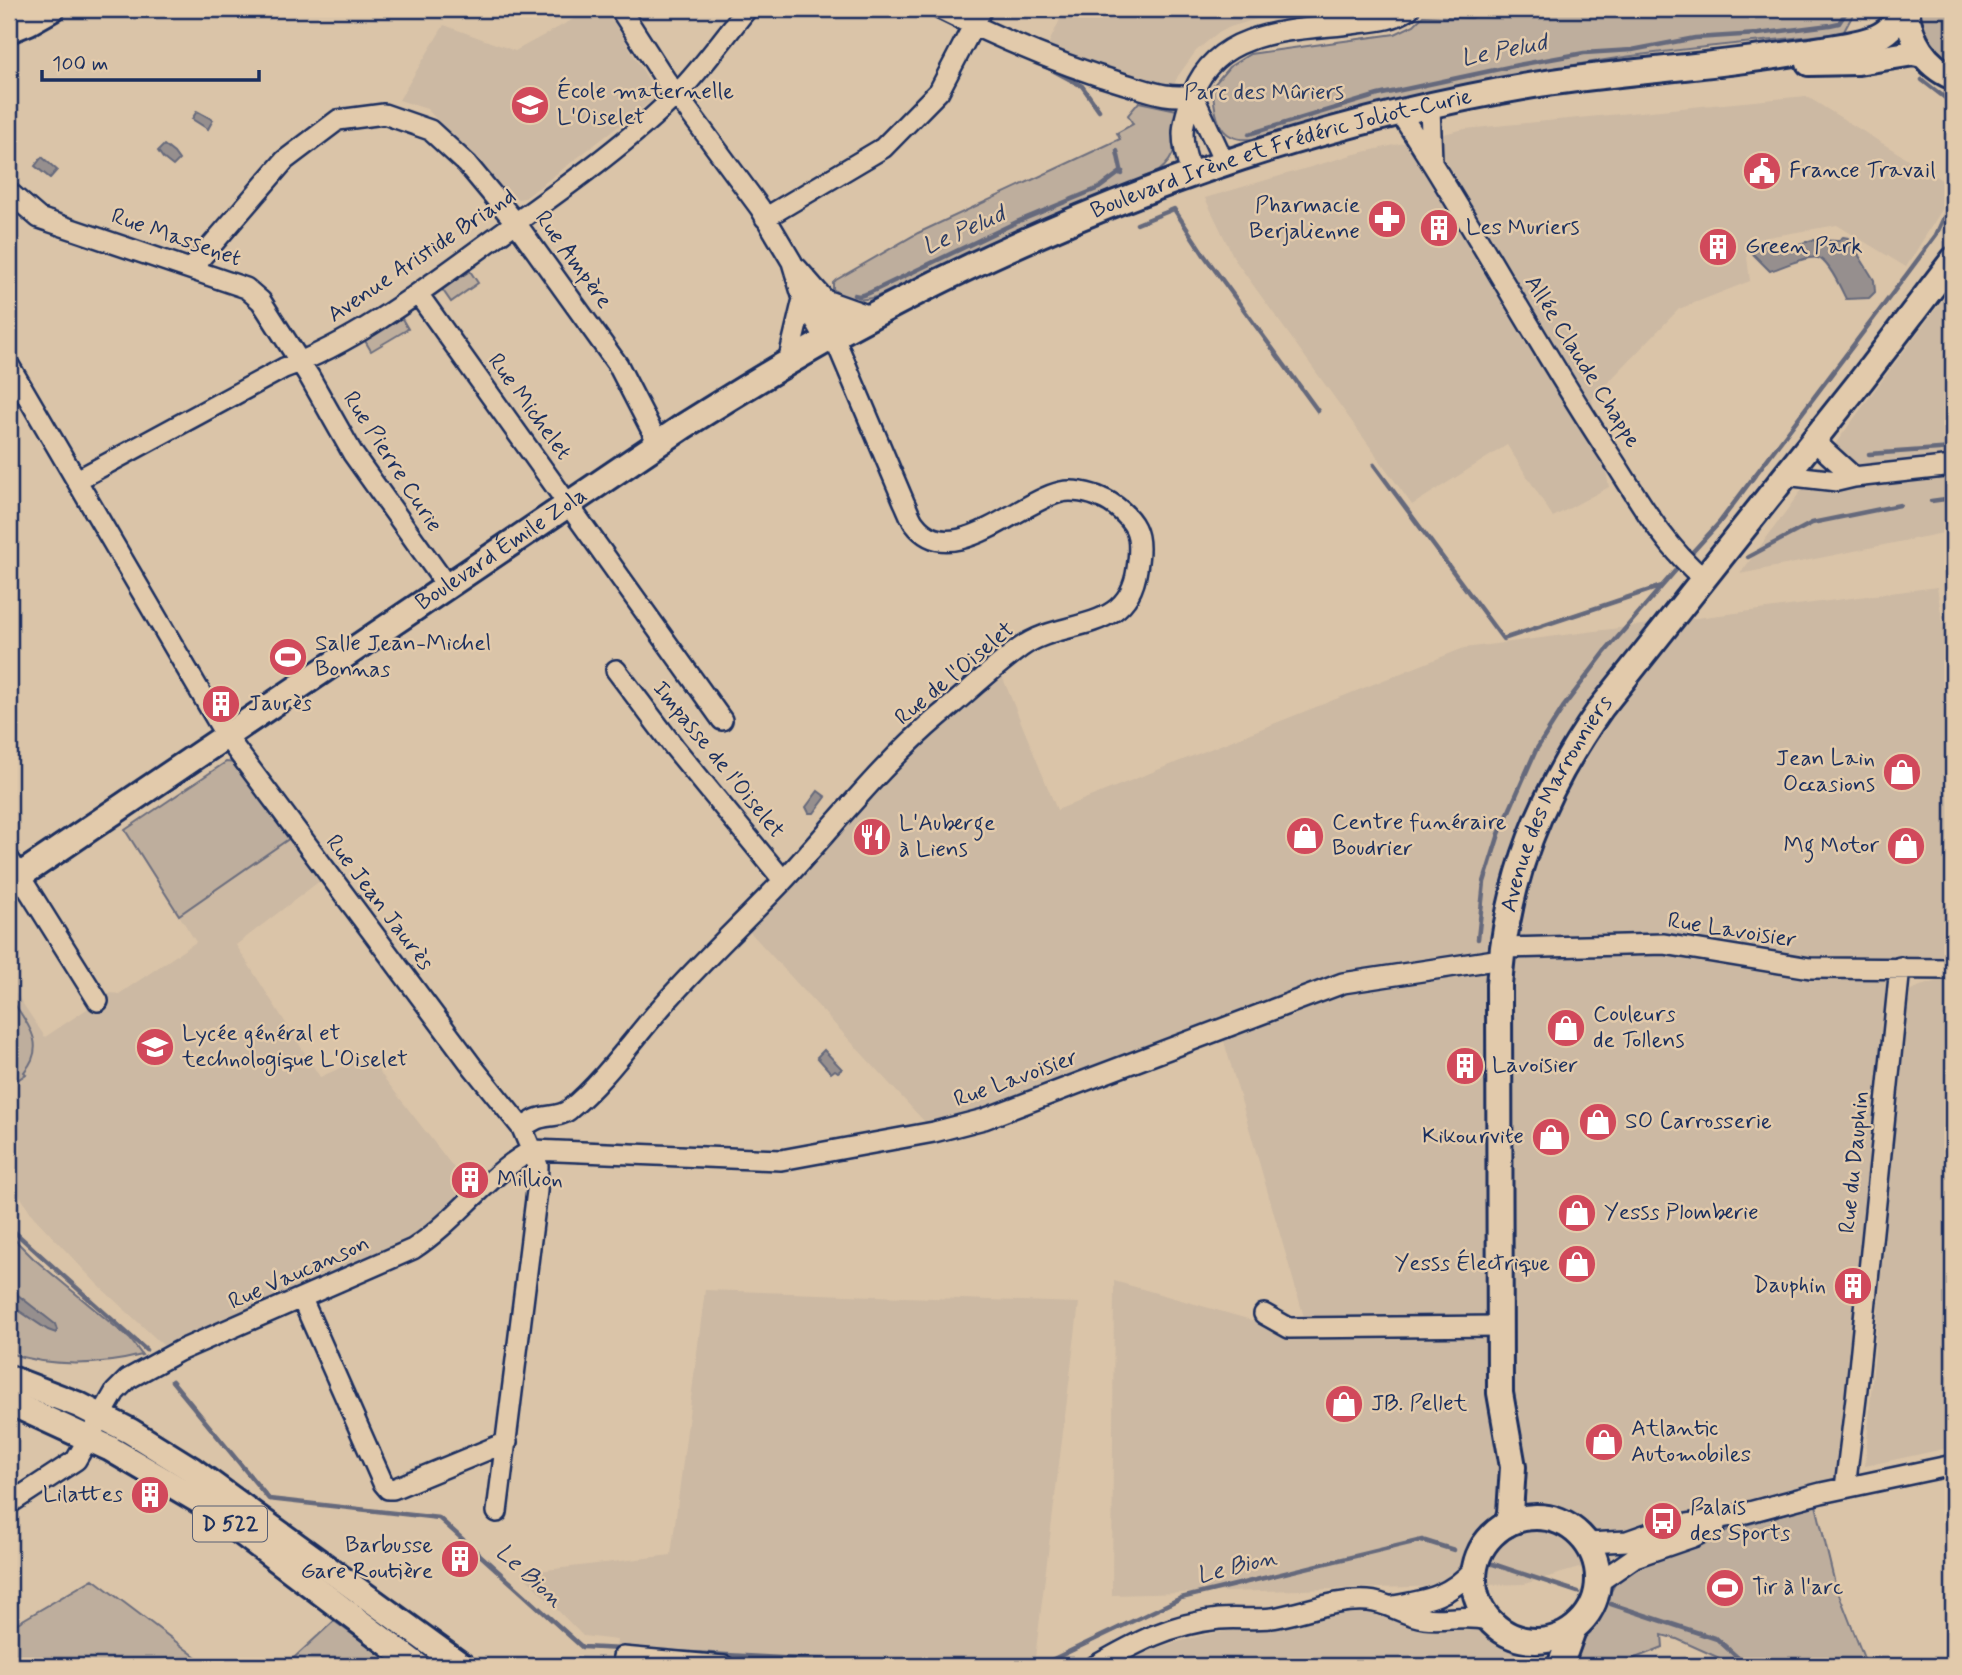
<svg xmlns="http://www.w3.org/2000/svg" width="1962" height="1675" font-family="Mynerve,sans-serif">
  <rect width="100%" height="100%" fill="#dac4a8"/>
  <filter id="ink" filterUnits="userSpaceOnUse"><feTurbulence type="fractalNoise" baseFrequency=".0143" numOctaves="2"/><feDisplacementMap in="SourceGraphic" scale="14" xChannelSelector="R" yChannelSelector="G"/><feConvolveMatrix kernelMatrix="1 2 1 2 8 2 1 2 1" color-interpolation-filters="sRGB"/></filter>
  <g filter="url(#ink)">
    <path fill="#ccb9a3" d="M592,9h14l52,87 -133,102 -7,1 -9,-4 -82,-86 -28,-9 45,-75 71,26z
      M1065,9h260l-62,8 -33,10 -15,8 -19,16 -18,25 -6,13 -126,-40z
      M1437,9h51l-17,9z
      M1806,96l147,91v5l-47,75 -69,-42 -92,16 5,40 -71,28 -87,90 17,88 -56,30 -46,-72 -95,60 -177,-245 -30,-62 150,-44 110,-25z
      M1953,286v245l-213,43 137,-187z
      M1937,587l16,103v272l-59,8 -49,518 -22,9 -299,87 -412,11 2,-314 155,44 37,-1 -85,-293 -287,101 -185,-201 175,-188 78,-67 55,134 407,-162z
      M226,762l9,1 86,117 -85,65 84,132 47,-21 104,134 -53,43 -34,19 -219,95 -67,-62 -65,-69 -24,-37v-196l36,54 66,-44 8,1 77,-52 -71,-112z
      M1953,979v468l-88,19 39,-471 16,-9 22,-6z
      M705,1290l374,13 -45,363h-420l3,-26 -34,-4 -62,-63 150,-18z
      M1354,1609l66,14 55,2 21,13 28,12 16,16h-423l23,-14 64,-17z"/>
    <path fill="#beae9d" stroke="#6c6e7e" stroke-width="2" d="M1488,9h368l-13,24c-77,8 -155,14 -232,26 -122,19 -241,44 -358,80 -37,4 -37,-24 -41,-52l17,-20 21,-13 145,-20 19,-9 9,-9 48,2z
      M1919,9h34v55c-20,-12 -33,-32 -34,-55z
      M1139,102l38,8c0,25 3,45 -18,61l-283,126c-18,4 -29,5 -43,-8v-6l3,-3 82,-47 202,-94 -3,-6 16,-9 -5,-9z
      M470,271l8,12 -27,19 -9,-13z
      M401,317l7,12 -37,22 -7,-12z
      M226,762l9,1 55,75 -111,77 -54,-85z
      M9,996c16,25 40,48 15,76l2,2 -10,7 -2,-3 -5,2z
      M9,1234l24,24 97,81 12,16c-42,11 -93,12 -133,-2z
      M1816,1505l19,79 32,82h-130l-60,-27 -15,-4 1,12 -48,19h-49l10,-24 24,-29 18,-35 22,-13 33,-15 55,-20z
      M93,1579l115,87h-199v-38z
      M334,1621l62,45h-111z"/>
    <path fill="#968f8e" stroke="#65697b" stroke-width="2" d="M197,111l16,9 -5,9 -16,-10z
      M164,145l10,8 5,7 -6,6 -10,-8 -5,-7z
      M42,157l15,13 -7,8 -15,-12z
      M1843,237l5,1 26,42 1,12 -6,6 -23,1c-5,-10 -17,-38 -28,-41 -10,-3 -38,10 -48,13l-18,-18 -1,-5 31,-5 8,4 22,-7 26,1z
      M818,791l8,6 -12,16h-5l-3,-6z
      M824,1050l18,19 -4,3 -3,-2 -4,3 -14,-16z
      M9,1280l9,15 37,29 2,6 -1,3 -8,-3 -39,-26z"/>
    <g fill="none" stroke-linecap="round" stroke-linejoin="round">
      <path stroke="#65697b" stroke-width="4.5" d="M1045,66l37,20 17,24
        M1922,80l31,24
        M1249,134l129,-39 140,-30 66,-12 48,-3 63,-12 63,-4 72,-9 9,-2 9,-14
        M1117,151l5,23
        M1137,224l37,-15 30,46 114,156
        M854,295l5,1 10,-3 150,-72 80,-33 23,-17
        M1869,454l84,-6
        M1374,465l129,174 159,-53
        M1931,501l22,-3
        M1688,557l31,-34 188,-249 29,-39 17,-37
        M1748,557l64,-34 88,-18
        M1478,939l6,-57 15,-48 37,-84 28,-44 41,-54 77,-89
        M9,1227l137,123
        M172,1381l97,118 170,19 143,129 40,2
        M1493,1564l85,28
        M1611,1604l106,35 30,27
        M672,1652l252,14
        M1039,1666l142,-68 241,-58 32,10"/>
      <g stroke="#1b2f5e" stroke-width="24">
        <path id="minor" d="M620,9l45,70 95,129 32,54 11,37 24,42
          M940,9c60,30 121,56 185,75 25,7 41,15 68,11
          M1193,95l31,67
          M1430,107l2,54
          M1400,113c73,111 135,228 208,339 29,44 54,92 95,126
          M1191,173c-12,-36 -10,-48 3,-82 26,-65 106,-60 164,-68 19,-2 36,-3 51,-14
          M9,192l30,26 207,70 15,13 48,75 44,78 94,132
          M765,218l118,-70 56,-57 43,-82
          M192,268l93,-108 53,-40 46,-6 46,16 37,34 49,59 102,142 40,78
          M797,268l28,32 16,32
          M418,294l304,426
          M825,300l45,16
          M788,362l15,-63
          M9,365l217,371 246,330 50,62 16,38 -1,25 -40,321
          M1813,440l41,37
          M1785,475l52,6 17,-4 99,-11
          M77,480l207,-112c75,-27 147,-84 212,-131 59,-43 128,-90 180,-142 26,-26 48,-58 71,-86
          M616,670l58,77 109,133
          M9,859l89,142
          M1503,948l161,-4 146,24 143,1
          M522,1128c5,-3 10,-7 15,-9 10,-4 25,-2 33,-10 34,-28 64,-71 94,-105 37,-42 79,-81 118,-122 52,-56 98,-116 157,-166 27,-22 53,-48 81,-68 41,-31 108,-12 117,-79 2,-13 4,-29 -2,-41 -6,-12 -21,-25 -34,-30 -10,-5 -29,-9 -40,-6 -42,9 -110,81 -147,31 -4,-6 -7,-15 -10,-21l-70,-165
          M533,1150l248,10 153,-28 50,-13 359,-136 158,-24
          M302,1299l81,184 5,6h5l114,-47
          M1264,1314l25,14 210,-2
          M1845,1488l11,-90 44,-431
          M9,1504l67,-44 39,-68 13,-13 51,-28 234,-102c43,-28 77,-77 120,-99
          M1588,1543l39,-2 37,-13 74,-13 83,-22 132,-28
          M1599,1582l36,-25 58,-20 22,-11
          M1393,1606c36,-6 57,-10 82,-38
          M623,1657l101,9
          M1095,1666c42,-24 75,-42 124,-47 20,-2 39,2 59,-2 31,-6 57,-18 90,-16 20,1 36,15 56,17 21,3 40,-4 64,2"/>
      </g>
      <g stroke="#1b2f5e" stroke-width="30">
        <g id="major">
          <path d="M1906,9c4,30 18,56 47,68"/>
          <path d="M9,30l20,-8 23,-13"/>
          <path d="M1809,63l49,-1 56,-9 9,2"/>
          <path id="s1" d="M9,883l675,-457c65,-41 130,-81 199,-116 206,-108 427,-188 657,-226 84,-13 170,-17 255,-31 25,-4 53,-6 77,-14 16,-5 25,-18 34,-30"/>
          <path d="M9,1378l70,27 51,26 61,38 271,197"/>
          <path d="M9,1402l100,46 92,54 217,164"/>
          <circle cx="1536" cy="1579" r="62"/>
          <path id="s2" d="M1507,1524l3,-11 3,-46 -13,-74 -1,-408c8,-107 41,-190 102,-277l262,-330 90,-118"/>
          <path d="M1560,1666l13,-36"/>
        </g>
      </g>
      <use href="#minor" stroke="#e2caab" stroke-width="19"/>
      <use href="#major" stroke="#e2caab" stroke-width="24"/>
    </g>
  </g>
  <defs>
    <g id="school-disc" transform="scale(2.0125)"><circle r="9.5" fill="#d1495b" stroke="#e2caab"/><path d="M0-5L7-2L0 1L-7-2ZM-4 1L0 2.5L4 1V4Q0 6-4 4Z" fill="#fff"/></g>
    <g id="civic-disc" transform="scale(2.0125)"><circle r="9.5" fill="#d1495b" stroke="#e2caab"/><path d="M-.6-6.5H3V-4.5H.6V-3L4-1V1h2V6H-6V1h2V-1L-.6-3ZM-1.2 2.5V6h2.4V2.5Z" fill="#fff"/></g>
    <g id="pharmacy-disc" transform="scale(2.0125)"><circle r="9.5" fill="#d1495b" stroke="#e2caab"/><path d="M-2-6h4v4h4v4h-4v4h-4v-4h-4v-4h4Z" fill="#fff"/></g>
    <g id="building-disc" transform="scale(2.0125)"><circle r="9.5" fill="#d1495b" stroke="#e2caab"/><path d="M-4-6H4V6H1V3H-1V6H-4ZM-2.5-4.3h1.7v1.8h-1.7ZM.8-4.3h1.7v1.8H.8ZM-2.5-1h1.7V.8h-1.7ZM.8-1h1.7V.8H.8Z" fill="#fff"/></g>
    <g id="stadium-disc" transform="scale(2.0125)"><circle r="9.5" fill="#d1495b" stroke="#e2caab"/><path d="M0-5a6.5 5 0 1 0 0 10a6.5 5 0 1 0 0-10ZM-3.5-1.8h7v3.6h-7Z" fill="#fff"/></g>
    <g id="shop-disc" transform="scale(2.0125)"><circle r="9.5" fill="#d1495b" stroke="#e2caab"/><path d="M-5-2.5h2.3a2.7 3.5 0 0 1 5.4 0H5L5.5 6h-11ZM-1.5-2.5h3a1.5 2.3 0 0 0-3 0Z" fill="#fff"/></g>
    <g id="restaurant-disc" transform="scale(2.0125)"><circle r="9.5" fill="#d1495b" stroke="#e2caab"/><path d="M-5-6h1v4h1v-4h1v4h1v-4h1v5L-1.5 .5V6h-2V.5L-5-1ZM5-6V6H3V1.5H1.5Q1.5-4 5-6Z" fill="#fff"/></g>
    <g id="bus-disc" transform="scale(2.0125)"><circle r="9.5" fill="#d1495b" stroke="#e2caab"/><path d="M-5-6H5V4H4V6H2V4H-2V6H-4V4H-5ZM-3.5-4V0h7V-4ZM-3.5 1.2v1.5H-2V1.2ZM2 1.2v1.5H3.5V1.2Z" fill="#fff"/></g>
  </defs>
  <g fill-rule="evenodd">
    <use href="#school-disc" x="530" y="105"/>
    <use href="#civic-disc" x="1762" y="171"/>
    <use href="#pharmacy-disc" x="1387" y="219"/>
    <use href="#building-disc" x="1439" y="228"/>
    <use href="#building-disc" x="1718" y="247"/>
    <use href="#stadium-disc" x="288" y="657"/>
    <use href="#building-disc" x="221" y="704"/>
    <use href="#shop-disc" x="1902" y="772"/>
    <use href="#shop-disc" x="1305" y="836"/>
    <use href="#restaurant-disc" x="872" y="837"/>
    <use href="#shop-disc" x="1906" y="846"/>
    <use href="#shop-disc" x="1566" y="1028"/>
    <use href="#school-disc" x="155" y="1047"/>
    <use href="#building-disc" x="1465" y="1066"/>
    <use href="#shop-disc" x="1598" y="1122"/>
    <use href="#shop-disc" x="1551" y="1137"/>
    <use href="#building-disc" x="470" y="1180"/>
    <use href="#shop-disc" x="1577" y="1213"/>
    <use href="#shop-disc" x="1577" y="1264"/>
    <use href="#building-disc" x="1853" y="1286"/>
    <use href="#shop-disc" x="1344" y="1404"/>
    <use href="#shop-disc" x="1604" y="1442"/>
    <use href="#building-disc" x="150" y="1495"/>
    <use href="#bus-disc" x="1663" y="1521"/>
    <use href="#building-disc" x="460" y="1559"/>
    <use href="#stadium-disc" x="1725" y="1588"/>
  </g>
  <g text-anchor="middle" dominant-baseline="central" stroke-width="5" stroke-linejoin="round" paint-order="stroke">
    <rect fill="#e2caab" stroke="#575e75" stroke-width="2" x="193" y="1506.5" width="74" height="35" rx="5"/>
    <g font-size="21" font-weight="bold" fill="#1b2f5e">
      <text x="230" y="1524">D 522</text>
    </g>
    <g font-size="23" fill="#1b2f5e" stroke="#e2caab" text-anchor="start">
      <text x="557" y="92">École maternelle<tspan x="557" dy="26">L'Oiselet</tspan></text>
      <text x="1789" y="171">France Travail</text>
      <text x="1360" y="206" text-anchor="end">Pharmacie<tspan x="1360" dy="26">Berjalienne</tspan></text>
      <text x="1466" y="228">Les Muriers</text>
      <text x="1745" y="247">Green Park</text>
      <text x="315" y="644">Salle Jean-Michel<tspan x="315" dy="26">Bonnas</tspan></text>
      <text x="248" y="704">Jaurès</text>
      <text x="1875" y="759" text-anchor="end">Jean Lain<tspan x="1875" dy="26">Occasions</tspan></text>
      <text x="1332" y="823">Centre funéraire<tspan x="1332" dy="26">Boudrier</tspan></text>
      <text x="899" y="824">L'Auberge<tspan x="899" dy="26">à Liens</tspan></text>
      <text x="1879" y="846" text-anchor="end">Mg Motor</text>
      <text x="1593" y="1015">Couleurs<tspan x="1593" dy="26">de Tollens</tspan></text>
      <text x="182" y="1034">Lycée général et<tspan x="182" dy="26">technologique L'Oiselet</tspan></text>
      <text x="1492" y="1066">Lavoisier</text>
      <text x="1625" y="1122">SO Carrosserie</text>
      <text x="1524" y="1137" text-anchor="end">Kikourvite</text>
      <text x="497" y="1180">Million</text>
      <text x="1604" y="1213">Yesss Plomberie</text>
      <text x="1550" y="1264" text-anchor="end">Yesss Électrique</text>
      <text x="1826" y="1286" text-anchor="end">Dauphin</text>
      <text x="1371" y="1404">JB. Pellet</text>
      <text x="1631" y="1429">Atlantic<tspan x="1631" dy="26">Automobiles</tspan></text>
      <text x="123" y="1495" text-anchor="end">Lilattes</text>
      <text x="1690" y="1508">Palais<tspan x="1690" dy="26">des Sports</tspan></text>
      <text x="433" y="1546" text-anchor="end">Barbusse<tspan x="433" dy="26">Gare Routière</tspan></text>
      <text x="1752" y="1588">Tir à l'arc</text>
    </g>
    <g font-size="23" fill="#2b3c64" stroke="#e2caab">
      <text x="1264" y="93">Parc des Mûriers</text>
    </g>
    <g font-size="23" fill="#1b2f5e" stroke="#e2caab">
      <text stroke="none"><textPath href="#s1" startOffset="1475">Boulevard Irène et Frédéric Joliot-Curie</textPath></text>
      <text transform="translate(176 238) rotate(19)">Rue Massenet</text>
      <text transform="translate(422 256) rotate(-34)">Avenue Aristide Briand</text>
      <text transform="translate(573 260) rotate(54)">Rue Ampère</text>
      <text transform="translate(1582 362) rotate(58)">Allée Claude Chappe</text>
      <text transform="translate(529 407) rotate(54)">Rue Michelet</text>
      <text transform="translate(392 462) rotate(57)">Rue Pierre Curie</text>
      <text stroke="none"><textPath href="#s1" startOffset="595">Boulevard Émile Zola</textPath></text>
      <text transform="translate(955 674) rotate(-40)">Rue de l'Oiselet</text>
      <text transform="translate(718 760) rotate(51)">Impasse de l'Oiselet</text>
      <text stroke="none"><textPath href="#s2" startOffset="733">Avenue des Marronniers</textPath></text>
      <text transform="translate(379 903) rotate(53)">Rue Jean Jaurès</text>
      <text transform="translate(1732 931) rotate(9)">Rue Lavoisier</text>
      <text transform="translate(1016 1079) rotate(-20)">Rue Lavoisier</text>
      <text transform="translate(1855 1162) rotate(-84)">Rue du Dauphin</text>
      <text transform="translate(299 1273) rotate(-24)">Rue Vaucanson</text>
    </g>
    <g font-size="24" font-style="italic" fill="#2d3d65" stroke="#e2caab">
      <text transform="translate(1504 51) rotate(-11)">Le Pelud</text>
      <text transform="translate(964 231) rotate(-24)">Le Pelud</text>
      <text transform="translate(1237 1567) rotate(-14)">Le Bion</text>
      <text transform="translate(529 1576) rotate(42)">Le Bion</text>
    </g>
  </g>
  <rect width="1962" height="1675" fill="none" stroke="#e2caab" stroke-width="35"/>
  <rect x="18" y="18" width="1927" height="1640" fill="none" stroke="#1b2f5e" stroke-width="2.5" filter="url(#ink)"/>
  <path d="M42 70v10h217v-10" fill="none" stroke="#1b2f5e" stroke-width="3.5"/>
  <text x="52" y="70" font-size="21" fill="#1b2f5e" stroke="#e2caab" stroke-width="5" paint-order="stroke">100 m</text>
</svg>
